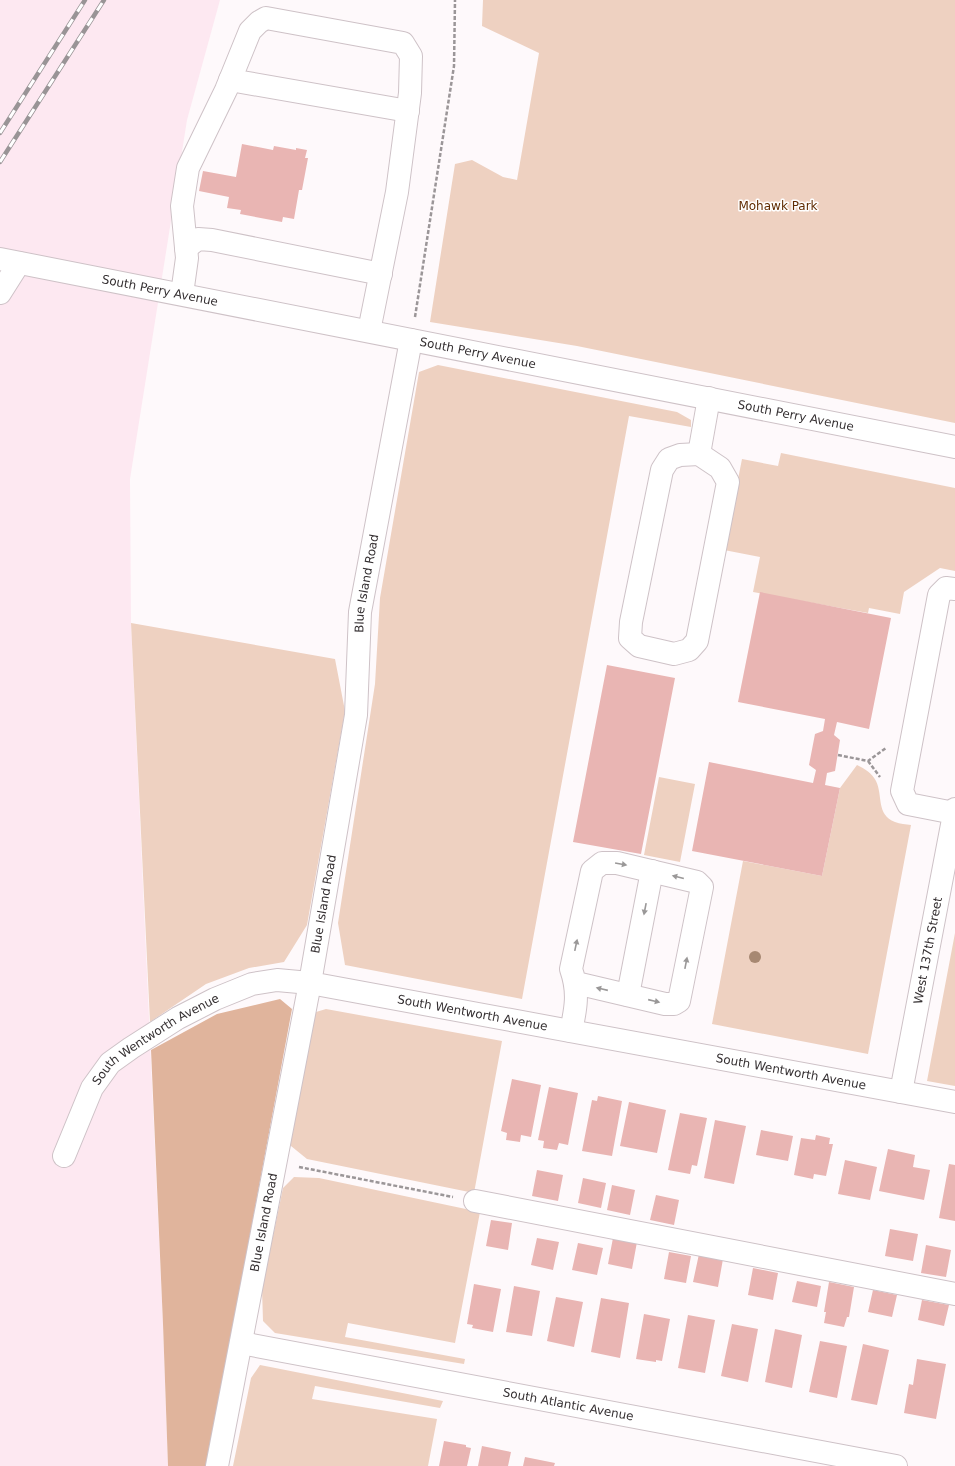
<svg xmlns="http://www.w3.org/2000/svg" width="955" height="1466" font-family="'DejaVu Sans',sans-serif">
  <rect width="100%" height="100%" fill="#fef9fb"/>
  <path fill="#fde8f1" d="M0,0h220l-33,120 -57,359 1,144 32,701 5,142h-168z"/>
  <path fill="#eed1c1" d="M483,0h472v423l-378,-77 -147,-24 25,-158 17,-4 31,17 14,3 22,-127 -57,-27z
    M438,365l239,47 14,8v7l-62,-11 -107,583 -177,-34 -7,-42 37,-239 5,-86 39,-226z
    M781,453l174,35v83l-15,-3 -36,24 -4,22 -31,-6 -1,5 -115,-21 7,-35 -36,-7 18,-91 36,7z
    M131,623l204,36 10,52 -38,214 -23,37 -35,6 -43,16 -56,38z
    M857,765c8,4 15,8 19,16 7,14 0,34 19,41 5,2 11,2 16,3l-43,229 -156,-30 31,-163 79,15 18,-88z
    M659,777l36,7 -15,78 -36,-7z
    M955,933v153l-28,-5z
    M326,1009l176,32 -28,152 -167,-34 -16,-13 -2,-23 27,-111z
    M294,1177l25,1 161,34 -25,131 -107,-20 -3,14 120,22 -1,5 -189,-31 -12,-12 -1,-32 21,-101z
    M260,1365l183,36 -3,7 -125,-22 -3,13 125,20 -9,47h-195l18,-88z"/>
  <path fill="#e0b49c" d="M280,999l12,10 -85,457h-39l-5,-142 -12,-274 66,-36z"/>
  <path fill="#e9b5b3" d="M242,144l31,6 1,-4 22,4v-2l11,2 -2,8h3l-6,32h-3l-5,29 -11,-2 -1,5 -42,-8 1,-4 -14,-2 2,-11 -30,-6 4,-20 33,6z
    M760,592l131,26 -22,111 -32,-7 -3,13 6,5 -5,31 -8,2 -2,12 15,3 -18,88 -130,-25 17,-89 104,21 3,-13 -7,-5 6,-31 8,-3 2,-12 -87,-17z
    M607,665l68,13 -34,176 -68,-12z
    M512,1079l29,6 -10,52 -10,-2 -1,7 -14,-2 1,-7 -6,-2z
    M549,1087l29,6 -10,52 -9,-2 -2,7 -14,-2 1,-7 -6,-1z
    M598,1096l24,5 -10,55 -30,-5 10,-51 5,1z
    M629,1102l37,8 -9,43 -37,-7z
    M680,1113l27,5 -10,48 -5,-1 -2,9 -22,-4z
    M715,1120l31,6 -12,58 -30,-6z
    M761,1130l32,6 -5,25 -32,-6z
    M816,1135l14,3 -1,6h4l-7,32 -12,-2 -1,5 -19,-4 7,-37 14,2z
    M888,1149l27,6 -2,12 17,3 -6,30 -45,-9z
    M845,1160l32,7 -7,33 -32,-6z
    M949,1164l6,1v56l-16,-3z
    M537,1170l26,5 -5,26 -26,-5z
    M583,1178l23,5 -5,25 -23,-5z
    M612,1185l23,5 -5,25 -23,-5z
    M656,1195l23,5 -5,25 -24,-5z
    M491,1220l21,3 -4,27 -22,-4z
    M890,1229l28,5 -5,27 -28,-5z
    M537,1238l22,4 -6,28 -22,-5z
    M613,1238l24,4 -5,27 -24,-5z
    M578,1243l25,5 -6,27 -25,-5z
    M926,1245l25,5 -5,27 -25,-4z
    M669,1252l22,4 -5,27 -22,-4z
    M699,1254l24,5 -5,28 -25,-5z
    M753,1268l25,5 -5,27 -25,-5z
    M797,1281l24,5 -4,21 -25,-5z
    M829,1282l25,5 -5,30h-2l-3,10 -20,-4 2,-11h-2z
    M474,1284l27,5 -8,43 -21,-4 1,-3 -6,-1z
    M514,1286l26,5 -8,45 -26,-4z
    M873,1290l24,5 -5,22 -24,-5z
    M556,1297l27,5 -9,45 -27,-6z
    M601,1298l28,5 -9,55 -29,-6z
    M922,1300l27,5 -5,21 -26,-6z
    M644,1314l26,5 -8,42 -6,-1v2l-20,-3z
    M688,1315l27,5 -10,53 -27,-5z
    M732,1324l26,5 -10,53 -27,-6z
    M775,1329l27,6 -10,53 -27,-6z
    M820,1341l27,5 -10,52 -28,-6z
    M863,1344l26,6 -12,55 -26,-5z
    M917,1359l29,5 -10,55 -32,-6 5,-29 4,1z
    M444,1441l22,4v2l5,1 -4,18h-28z
    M482,1446l29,6 -3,14h-30z
    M525,1457l30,6 -1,3h-31z"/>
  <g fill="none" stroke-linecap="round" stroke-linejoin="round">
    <g stroke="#cec2c7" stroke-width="24">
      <g id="minor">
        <path d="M230,80l178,31"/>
        <path d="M186,248l12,-9 14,1 169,34"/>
        <path id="s1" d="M0,259l955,188"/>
        <path d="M0,293l19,-30"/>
        <path d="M182,294l5,-36 -5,-52 6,-38 38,-78 24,-59 9,-9 7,-4 137,25 8,13 -1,37 -13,99 -28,139"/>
        <path d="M699,454l21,14 8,14 -31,159 -8,9 -15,4 -35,-8 -9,-8 1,-16 31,-152 7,-11 11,-4z"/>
        <path d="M699,454l10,-56"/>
        <path d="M954,813l-46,-9 -6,-13 37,-196 7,-7 9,1"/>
        <path d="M628,995l24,-124"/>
        <path d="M571,1031c5,-23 8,-39 0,-62l21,-98 10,-8h15l80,19 5,5 -23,114 -5,3h-9l-89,-21"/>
        <path id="s2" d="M901,1092l54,-283"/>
        <path id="s3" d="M64,1156l28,-68 18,-25 21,-15 47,-30 37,-19 37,-15 25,-4 33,3 645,119"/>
        <path d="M475,1201l480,93"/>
        <path id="s4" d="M241,1343l655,123"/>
        <path id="s5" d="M217,1466l93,-483 46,-268 4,-103 51,-272"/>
      </g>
    </g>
    <path stroke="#9b9698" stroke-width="2.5" stroke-dasharray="4 2" stroke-linecap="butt" d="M415,317l39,-251 1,-66
      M838,755l30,6 18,-13
      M868,761l12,16
      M299,1167l154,30"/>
    <use href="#minor" stroke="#fff" stroke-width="22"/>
    <g stroke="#999496" stroke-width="4.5">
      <path id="rail" d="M0,133l85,-133
        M0,162l104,-162"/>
    </g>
    <use href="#rail" stroke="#fff" stroke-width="3" stroke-dasharray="9" stroke-linecap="butt"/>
  </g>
  <circle fill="#a78872" cx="755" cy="957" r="6"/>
  <defs><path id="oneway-solid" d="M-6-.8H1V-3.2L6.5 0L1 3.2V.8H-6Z"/></defs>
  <g fill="#9a9898">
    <use href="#oneway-solid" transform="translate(621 864) rotate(10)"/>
    <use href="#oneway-solid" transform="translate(678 877) rotate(-166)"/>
    <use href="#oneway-solid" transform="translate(645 909) rotate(101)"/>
    <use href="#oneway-solid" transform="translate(576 945) rotate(-78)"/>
    <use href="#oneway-solid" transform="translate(686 963) rotate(-79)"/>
    <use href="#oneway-solid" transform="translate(602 989) rotate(-167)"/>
    <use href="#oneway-solid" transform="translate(654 1001) rotate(13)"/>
  </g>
  <g text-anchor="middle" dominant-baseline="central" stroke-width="3" stroke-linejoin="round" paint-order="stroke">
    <g font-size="12" fill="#602b02" stroke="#fff">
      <text x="778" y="206">Mohawk Park</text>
    </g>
    <g font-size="12" fill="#353032" stroke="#fff">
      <text stroke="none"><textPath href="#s1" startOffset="163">South Perry Avenue</textPath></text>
      <text stroke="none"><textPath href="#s1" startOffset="487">South Perry Avenue</textPath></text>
      <text stroke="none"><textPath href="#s1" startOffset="811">South Perry Avenue</textPath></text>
      <text stroke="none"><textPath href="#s5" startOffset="896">Blue Island Road</textPath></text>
      <text stroke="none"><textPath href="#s5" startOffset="572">Blue Island Road</textPath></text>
      <text stroke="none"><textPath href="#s2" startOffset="144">West 137th Street</textPath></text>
      <text stroke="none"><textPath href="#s3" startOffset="491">South Wentworth Avenue</textPath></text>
      <text stroke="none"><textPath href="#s3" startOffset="155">South Wentworth Avenue</textPath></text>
      <text stroke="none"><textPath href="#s3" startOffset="815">South Wentworth Avenue</textPath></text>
      <text stroke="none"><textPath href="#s5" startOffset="248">Blue Island Road</textPath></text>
      <text stroke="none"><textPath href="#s4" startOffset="333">South Atlantic Avenue</textPath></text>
    </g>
  </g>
</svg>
